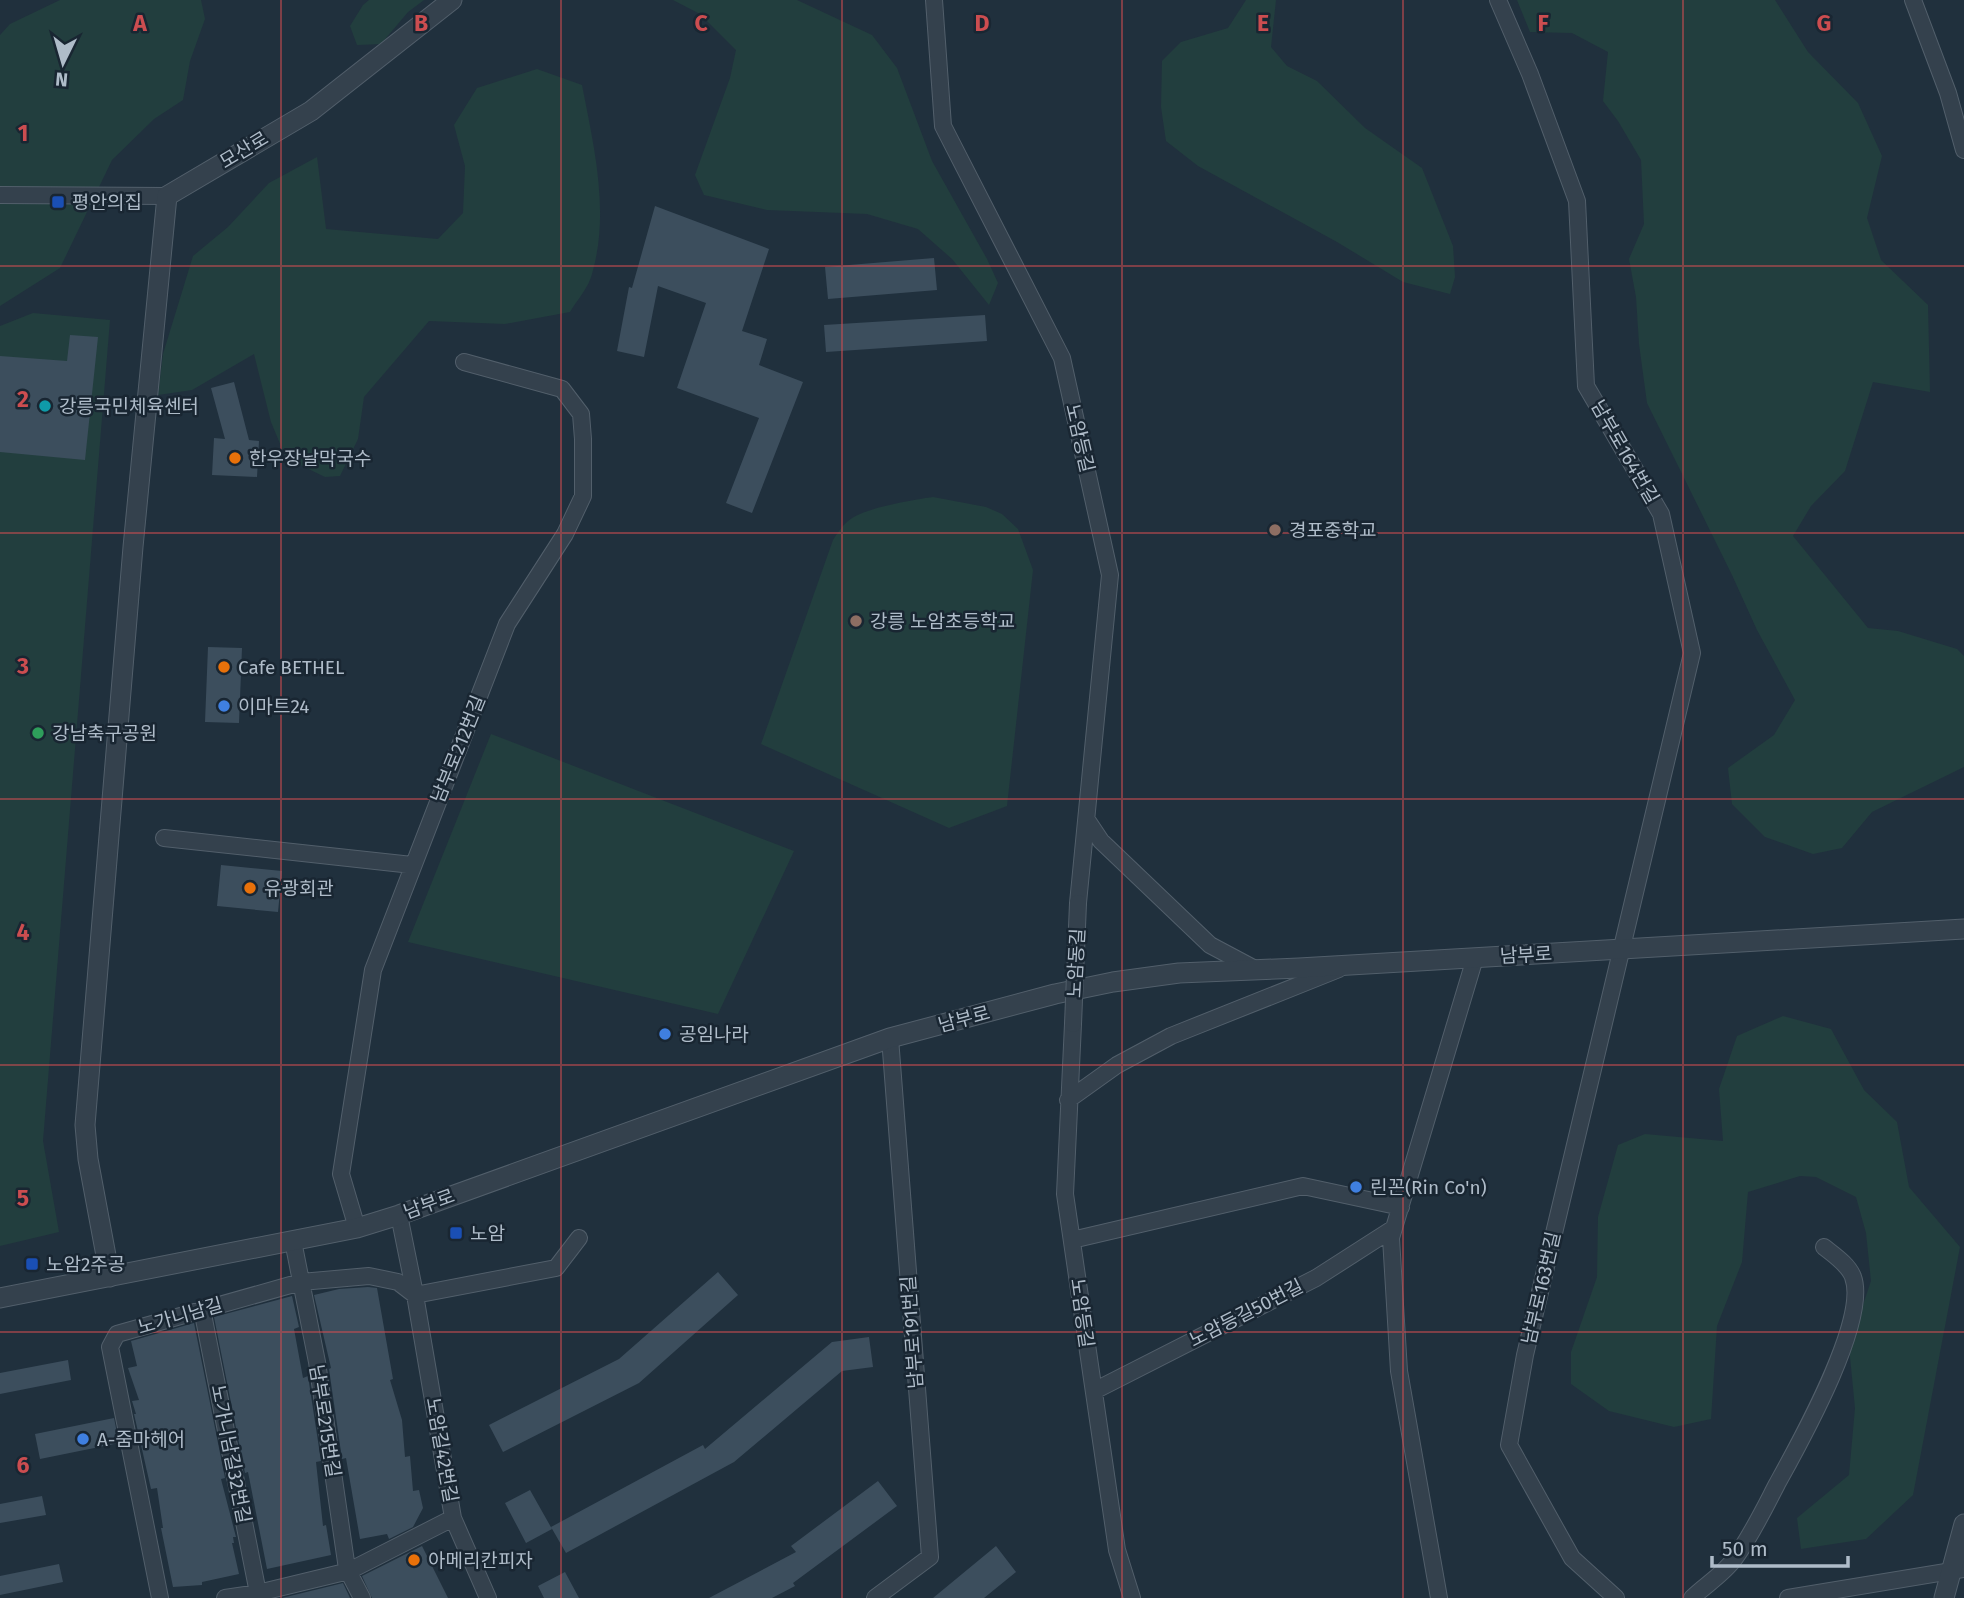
<svg xmlns="http://www.w3.org/2000/svg" width="1964" height="1598" font-family="'Fira Sans','Noto Sans KR',sans-serif">
  <rect width="100%" height="100%" fill="#20303d"/>
  <path fill="#223e3e" d="M60,0h141l4,19 -15,42 -7,39 -29,19 -42,41 -52,108 -60,38v-271l10,-11z
    M369,0h55l-16,12 -27,32 -24,1 -7,-19 13,-21z
    M673,0h124l75,35 25,33 35,93 55,98 11,24 -9,22 -37,-46 -34,-30 -51,-15 -100,-4 -63,-15 -9,-20 35,-97 6,-28 -36,-36z
    M1246,0h30l-5,47 16,19 30,15 48,47 57,40 31,78 2,31 -5,17 -47,-12 -66,-40 -139,-76 -32,-25 -5,-34 1,-46 19,-19 47,-14z
    M1517,0h258l33,52 50,51 24,53 -15,62 14,42 47,45 2,87 -57,-10 -28,89 -34,35 -18,30 75,92 30,3 59,18 7,7v111l-92,45 -30,36 -29,6 -48,-17 -33,-33 -4,-36 46,-33 21,-35 -38,-70 -25,-55 -85,-172 -8,-59 -3,-47 -7,-38 15,-35 -3,-64 -23,-39 -15,-20 5,-49 -36,-19 -42,-1z
    M537,69l45,16c12,62 28,127 10,189 -3,13 -15,26 -22,38l-65,12 -76,-3 -65,76 -6,42 -18,37 -15,1 -39,-19 -15,-36 -17,-68 -62,36 -34,5 5,-41 30,-98 35,-29 41,-44 48,-26 9,72 112,10 25,-26 2,-47 -11,-41 23,-37z
    M33,313l77,7 -67,821 16,91 -59,14v-920z
    M933,497l53,10 16,7 16,15 15,41 -26,236 -58,22 -188,-84 72,-204c4,-6 8,-13 14,-18 14,-14 66,-22 86,-25z
    M491,734l303,117 -76,163 -310,-72z
    M1783,1016l48,13 33,61 33,32 12,65 51,60 -47,248 -47,44 -65,10 -4,-31 52,-43 6,-67 -6,-61 22,-66 -5,-48 -10,-36 -40,-20 -16,-1 -52,16 -6,70 -25,64 -6,93 -37,8 -65,-16 -38,-27v-32l26,-75 1,-60 20,-72 27,-11 78,7 -4,-52 18,-53z"/>
  <path fill="#3c4e5d" d="M655,206l114,43 -27,82 25,8 -8,26 44,17 -51,131 -26,-10 33,-85 -82,-30 29,-85 -48,-17 -14,71 -27,-6 12,-64 3,1z
    M934,258l3,32 -109,9 -3,-32z
    M985,315l2,26 -161,11 -2,-27z
    M70,335l28,2 -13,123 -85,-8v-96l67,5z
    M234,382l15,58 10,1 -2,36 -45,-2 2,-37 11,1 -14,-51z
    M208,647l34,1 -3,75 -34,-1z
    M221,865l61,6 -4,41 -61,-6z
    M718,1272l20,23 -99,88 -136,69 -14,-27 130,-66z
    M368,1287l9,1 16,91 -3,1 12,40 3,37 5,-1 3,35 6,-1 4,18 -10,19 -24,12 -2,-5 -27,5 -14,-81 -4,1 -13,-90 2,-1 -17,-73 25,-6z
    M292,1296l7,31 -5,2 9,49 5,-2 13,85 -5,1 7,64 3,-1 5,30 -64,14 -19,-97 -3,1 -31,-156z
    M194,1323l31,155 -4,1 15,58h-3l1,6h-2l7,31 -37,8v3l-29,2 -12,-59h2l-6,-40 -6,1 -17,-75h2l-4,-13 7,-1 -11,-32 9,-2 -6,-25z
    M869,1337l4,30 -31,4 -108,91 -168,91 -15,-26 152,-82 2,4 127,-107z
    M68,1360l3,20 -71,14v-21z
    M114,1418l5,25 -79,16 -5,-25z
    M878,1481l19,25 -104,77 2,3 -23,12h-63l87,-46 -5,-6z
    M530,1490l22,39 -26,14 -21,-40z
    M42,1496l4,19 -46,8v-19z
    M422,1546l26,52h-76l-10,-22z
    M996,1546l20,26 -32,26h-51z
    M59,1564l4,18 -63,13v-19z
    M565,1572l14,26h-35l-6,-12z
    M343,1583l7,15h-68z"/>
  <g fill="none" stroke-linecap="round" stroke-linejoin="round">
    <g stroke="#525f6b" stroke-width="18">
      <path id="minor" d="M934,0l9,126 119,232 48,217 -32,328
        M1498,0l32,74 47,127 9,185 75,128 31,139 -167,702 -16,90 63,113 44,40
        M1913,0l35,93 16,57
        M0,195l167,1
        M1087,820l14,21 109,104 47,25
        M164,838l248,27
        M1073,1024l-8,170 52,356 15,48
        M1068,1100l49,-35 54,-29 168,-67
        M399,1215l15,74 39,229 35,80
        M357,1228l-16,-54 32,-204 134,-346 58,-90 18,-38v-57l-2,-25 -19,-25 -98,-27
        M1072,1240l231,-54 98,21
        M293,1241l24,121 30,207 15,29
        M202,1309l56,284 3,5
        M1094,1391l222,-113 78,-50
        M160,1598l-50,-251 7,-13 184,-52 68,-6 29,6 17,13 141,-27 23,-30
        M225,1598l33,-5 91,-22 104,-53
        M875,1598l55,-41 -40,-519
        M1439,1598l-40,-227 -8,-133 84,-280
        M1692,1598c13,-13 32,-24 43,-40 16,-22 29,-49 42,-74 22,-40 92,-164 76,-207 -4,-12 -19,-22 -29,-30
        M1788,1598l176,-29"/>
    </g>
    <g stroke="#525f6b" stroke-width="21">
      <path id="tertiary" d="M110,1277l-22,-118 -3,-34 48,-578 34,-351 144,-85 141,-111
        M0,1298l357,-70 42,-13 491,-177 165,-44 58,-12 66,-9 120,-5 665,-39
        M1944,1598l20,-74"/>
    </g>
    <use href="#minor" stroke="#34414d" stroke-width="16"/>
    <use href="#tertiary" stroke="#34414d" stroke-width="19"/>
    <g stroke="#525f6b" stroke-width="18" stroke-linecap="butt">
      <path id="minor-bridge" d="M1073,1024l5,-121"/>
    </g>
    <use href="#minor-bridge" stroke="#34414d" stroke-width="16"/>
  </g>
  <path fill="none" stroke="#cc4d50" stroke-width="2" stroke-opacity="0.55" d="M281,0v1598M561,0v1598M842,0v1598M1122,0v1598M1403,0v1598M1683,0v1598M0,266h1964M0,533h1964M0,799h1964M0,1065h1964M0,1332h1964"/>
  <g fill="#1a4fb4" stroke="#192632" stroke-width="2.5">
    <rect x="51" y="195" width="14" height="14" rx="3.5"/>
    <rect x="449" y="1226" width="14" height="14" rx="3.5"/>
    <rect x="25" y="1257" width="14" height="14" rx="3.5"/>
  </g>
  <circle fill="#0f9aa8" stroke="#192632" stroke-width="2.5" cx="45" cy="406" r="7"/>
  <g fill="#e8710a" stroke="#192632" stroke-width="2.5">
    <circle cx="235" cy="458" r="7"/>
    <circle cx="224" cy="667" r="7"/>
    <circle cx="250" cy="888" r="7"/>
    <circle cx="414" cy="1560" r="7"/>
  </g>
  <g fill="#8d6e63" stroke="#192632" stroke-width="2.5">
    <circle cx="1275" cy="530" r="7"/>
    <circle cx="856" cy="621" r="7"/>
  </g>
  <g fill="#3f7fe0" stroke="#192632" stroke-width="2.5">
    <circle cx="224" cy="706" r="7"/>
    <circle cx="665" cy="1034" r="7"/>
    <circle cx="1356" cy="1187" r="7"/>
    <circle cx="83" cy="1439" r="7"/>
  </g>
  <circle fill="#2e9e5b" stroke="#192632" stroke-width="2.5" cx="38" cy="733" r="7"/>
  <g text-anchor="middle" dominant-baseline="central" stroke-width="5" stroke-linejoin="round" paint-order="stroke">
    <g font-size="19" fill="#afbcc9" stroke="#192632">
      <text transform="translate(244 150) rotate(-31)">모산로</text>
      <text transform="translate(1080 438) rotate(77)">노암등길</text>
      <text transform="translate(1625 452) rotate(60)">남부로164번길</text>
      <text transform="translate(458 749) rotate(-68)">남부로212번길</text>
      <text transform="translate(1526 955) rotate(-3)">남부로</text>
      <text transform="translate(1076 963) rotate(-87)">노암동길</text>
      <text transform="translate(964 1019) rotate(-15)">남부로</text>
      <text transform="translate(429 1204) rotate(-20)">남부로</text>
      <text transform="translate(1541 1288) rotate(-77)">남부로163번길</text>
      <text transform="translate(1082 1313) rotate(82)">노암등길</text>
      <text transform="translate(1246 1313) rotate(-27)">노암등길50번길</text>
      <text transform="translate(180 1316) rotate(-16)">노가니남길</text>
      <text transform="translate(912 1332) rotate(-94)">남부로191번길</text>
      <text transform="translate(325 1421) rotate(81)">남부로215번길</text>
      <text transform="translate(442 1450) rotate(80)">노암길42번길</text>
      <text transform="translate(231 1454) rotate(79)">노가니남길32번길</text>
    </g>
    <g font-size="19" fill="#afbcc9" stroke="#192632" text-anchor="start">
      <text x="72" y="202">평안의집</text>
      <text x="59" y="406">강릉국민체육센터</text>
      <text x="249" y="458">한우장날막국수</text>
      <text x="1289" y="530">경포중학교</text>
      <text x="870" y="621">강릉 노암초등학교</text>
      <text x="238" y="667">Cafe BETHEL</text>
      <text x="238" y="706">이마트24</text>
      <text x="52" y="733">강남축구공원</text>
      <text x="264" y="888">유광회관</text>
      <text x="679" y="1034">공임나라</text>
      <text x="1370" y="1187">린꼰(Rin Co'n)</text>
      <text x="470" y="1233">노암</text>
      <text x="46" y="1264">노암2주공</text>
      <text x="97" y="1439">A-줌마헤어</text>
      <text x="428" y="1560">아메리칸피자</text>
    </g>
  </g>
  <g font-size="23" text-anchor="middle" font-weight="bold" fill="#cc4d50" stroke="#192632" stroke-width="5" stroke-linejoin="round" paint-order="stroke">
    <text x="140" y="31">A</text>
    <text x="421" y="31">B</text>
    <text x="701" y="31">C</text>
    <text x="982" y="31">D</text>
    <text x="1263" y="31">E</text>
    <text x="1543" y="31">F</text>
    <text x="1824" y="31">G</text>
    <text x="23" y="141">1</text>
    <text x="23" y="407">2</text>
    <text x="23" y="674">3</text>
    <text x="23" y="940">4</text>
    <text x="23" y="1206">5</text>
    <text x="23" y="1473">6</text>
  </g>
  <g transform="translate(63 63) rotate(185)" stroke="#192632" stroke-width="5" paint-order="stroke">
  <path d="M0-5L12 26L0 18L-12 26Z" fill="#afbcc9"/>
  <text y="-10" font-size="19" font-weight="bold" text-anchor="middle" fill="#afbcc9">N</text>
  </g>
  <path d="M1712 1556v10h136v-10" fill="none" stroke="#afbcc9" stroke-width="3.5"/>
  <text x="1722" y="1556" font-size="21" fill="#afbcc9" stroke="#192632" stroke-width="5" paint-order="stroke">50 m</text>
</svg>
